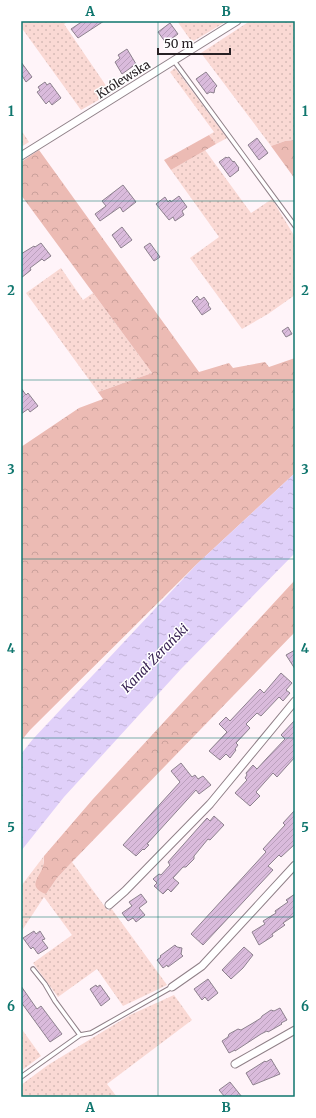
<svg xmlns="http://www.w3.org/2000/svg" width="316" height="1118" font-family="Merriweather,serif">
  <defs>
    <pattern id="grass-dots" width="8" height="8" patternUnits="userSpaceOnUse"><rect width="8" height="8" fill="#fad9d4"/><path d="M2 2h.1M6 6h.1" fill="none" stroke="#d6bab6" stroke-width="1.8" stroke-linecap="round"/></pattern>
    <pattern id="forest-crowns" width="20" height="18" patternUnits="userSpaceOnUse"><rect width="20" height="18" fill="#ecbbb4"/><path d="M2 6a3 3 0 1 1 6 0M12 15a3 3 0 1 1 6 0" fill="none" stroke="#caa09b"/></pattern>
    <pattern id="water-ripples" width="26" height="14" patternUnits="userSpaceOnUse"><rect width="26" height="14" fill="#e0d0f9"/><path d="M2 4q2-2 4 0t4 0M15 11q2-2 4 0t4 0" fill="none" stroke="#c0b2d5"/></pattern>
    <pattern id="building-hatch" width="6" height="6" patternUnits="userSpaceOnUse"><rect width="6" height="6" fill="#dabbdc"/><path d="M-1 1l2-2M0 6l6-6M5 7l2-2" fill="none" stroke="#bba0bd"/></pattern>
  </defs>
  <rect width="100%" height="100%" fill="#fff4f9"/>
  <path fill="url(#grass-dots)" d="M21,21h48l-5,3 47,69 -30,17 -60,-83z
    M177,21h50l-35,21z
    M250,21h45v119l-10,1 -14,5 -70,-93z
    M175,68l52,70 -11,6 -7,-9 5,-3 -44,-60z
    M21,130l8,12 -8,5z
    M205,150l46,63 21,-14 23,38v58l-27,19 -26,15 -52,-71 29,-21 -48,-67z
    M61,268l22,32 10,-7 59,80 -54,19 -72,-99z
    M44,856l-1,10 3,28 11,-16 15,-16 36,49 3,-3 56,77 -44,21 -26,-37 -39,28 -25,-34 39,-28 -28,-38 -23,35v-46z
    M174,995l18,25 -85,64 10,13h-96v-12l27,-20 82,-50z
    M21,1028l20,28 -20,15z"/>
  <path fill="url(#forest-crowns)" d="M209,135l7,9 -45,26 -7,-10z
    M295,140v39l-24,-33 14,-5z
    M39,150l160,222 30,-9 4,5 32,-6 4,5 26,-9v115l-98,91 -167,166 -9,11v-294l58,-39 24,-9 -5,-7 54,-19 -131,-178v-33z
    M295,580v52l-223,230 -15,16 -11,16c-20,-8 -6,-16 -3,-28 1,-3 1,-7 1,-10l49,-57z"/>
  <path fill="url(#water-ripples)" d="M295,473v80l-114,116 -117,128 -43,54v-97l12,-15 164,-175z"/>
  <path fill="url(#building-hatch)" stroke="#8d818e" d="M83,21h21l-26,17 -7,-9z
    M170,23l8,11 -12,9 -8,-11z
    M127,49l9,15 -14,10 -7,-12 5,-4 -2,-3z
    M21,62l11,15 -6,5 -5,-8z
    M206,72l11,14 -2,2 -1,5 -4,-1 -3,2 -11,-15z
    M45,82l2,3 3,-2 11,15 -9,7 -3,-4 -3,3 -9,-12 3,-2 -2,-3z
    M257,138l11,15 -9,7 -11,-15z
    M226,157l1,1 2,-1 4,5 1,-1 5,7 -1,1 1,1 -9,7 -11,-15z
    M123,185l13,17 -13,10 -3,-5 -20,14 -5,-7 11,-8 -4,-5z
    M179,196l8,11 -5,4 2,4 -9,6 -2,-4 -4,3 -13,-16 9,-7 3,5 2,-2 1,2z
    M122,227l10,13 -11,8 -9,-13z
    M41,243l10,13 -7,5 -2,-2 -12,9 1,2 -10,8v-24l13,-8 1,1z
    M150,243l10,14 -6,4 -10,-14z
    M197,296l3,4 4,-3 5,7 -1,1 3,4 -9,6 -10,-14z
    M288,327l4,7 -6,3 -4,-6z
    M21,388l5,7 2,-2 10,13 -8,6 -2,-3 -7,5z
    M295,650v19l-9,-14z
    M281,673l11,10 -6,7 4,3 -7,8 -4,-4 -18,19 -4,-3 -11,11 4,4 -14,15 2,2 -3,4 1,1 -6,8 -4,-4 -6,6 -11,-9 18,-19 -8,-8 7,-7 4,4 30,-32 4,4z
    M295,720v37l-18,20 -4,-4 -9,10 -8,9 4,4 -10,10 -15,-13 12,-13 -2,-2 2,-3 -1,-2 7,-8 4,4 10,-11 18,-19 -4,-4z
    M181,763l11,14 3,-2 3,4 5,-3 8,9 -12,9 -3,-4 -49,54 2,1 -5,5 -1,-1 -7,7 -13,-11 57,-63 -9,-11z
    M295,810v34l-14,13 -2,-2 -11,11 5,4 -70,75 -12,-11 75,-82 -3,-3 22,-24 -2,-2z
    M214,816l10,9 -14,15 -2,-1 -14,17v3l-8,8h-3l-10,11 6,5 -8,9 -3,-3 -5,5 -9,-8 3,-3 -4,-4 6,-5 2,1 9,-10 -2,-3 39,-44 3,3z
    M141,894l6,8 -8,6 6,7 -9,7 -3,-4 -5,3 -6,-8 10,-7 -3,-4z
    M295,894v21l-12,8 2,2 -13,9 1,2 -14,9 -7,-13 13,-8 -2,-3 13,-8 -1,-2 13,-9 -2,-2z
    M34,931l2,3 4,-3 5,8 -3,1 6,8 -10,6 -5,-7 -2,2 -8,-11z
    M175,945l2,2 5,1 -1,6 2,2 -15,11 -1,-2 -4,3 -6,-8 4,-3 -1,-1z
    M244,947l9,8 -10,13 -12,11 -9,-9z
    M208,979l10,14 -10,8 -3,-4 -3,3 -8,-11z
    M96,985l1,2 3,-2 10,14 -9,7 -11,-17z
    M21,986l16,23 4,-3 21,28 -12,8 -29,-40z
    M280,1008l7,12 -6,3 1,1 -14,8 -1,-1 -6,3 -26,17v-1l-6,3 -7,-12 6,-4 1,-3 9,-5 3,1 12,-7 8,-5 1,-2 9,-6 3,1z
    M271,1059l9,15 -27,11 -7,-12 19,-12 1,1z
    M230,1082l12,15h-17l-6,-7z"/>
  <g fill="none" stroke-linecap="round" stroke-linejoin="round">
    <g stroke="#908088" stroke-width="5.5">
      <path id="service" d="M174,61l121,165
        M33,969l12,15 10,17 25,34 11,-2 81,-46
        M21,1077l59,-42"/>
    </g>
    <g stroke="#908088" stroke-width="9">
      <path id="minor" d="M21,156l216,-135
        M109,905l16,-14 85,-87 85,-103
        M172,987l30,-21 93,-101
        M235,1064l60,-34"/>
    </g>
    <use href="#service" stroke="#fff" stroke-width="3.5"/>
    <use href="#minor" stroke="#fff" stroke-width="7"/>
  </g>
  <path fill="none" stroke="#0f766e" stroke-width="1" stroke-opacity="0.55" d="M158,21v1076M21,201h274M21,380h274M21,559h274M21,738h274M21,917h274"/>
  <g text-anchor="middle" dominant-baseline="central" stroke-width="3" stroke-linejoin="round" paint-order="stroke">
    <g font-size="12" fill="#272024" stroke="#fff">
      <text transform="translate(123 79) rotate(-32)">Królewska</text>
    </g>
    <g font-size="13" font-style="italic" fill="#372152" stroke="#fff">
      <text transform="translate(155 658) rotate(-46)">Kanał Żerański</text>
    </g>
  </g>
  <rect width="316" height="1118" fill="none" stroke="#ffffff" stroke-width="44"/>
  <path d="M158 48v6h72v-6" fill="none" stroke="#272024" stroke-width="2"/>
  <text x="164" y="48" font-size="12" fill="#272024" stroke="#ffffff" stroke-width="3" paint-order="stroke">50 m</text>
  <rect x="22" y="22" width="272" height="1074" fill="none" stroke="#0f766e" stroke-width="1.5"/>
  <g font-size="13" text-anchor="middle" font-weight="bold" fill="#0f766e">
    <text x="90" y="16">A</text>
    <text x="226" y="16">B</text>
    <text x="11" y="116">1</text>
    <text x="305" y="116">1</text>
    <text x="11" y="295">2</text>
    <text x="305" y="295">2</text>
    <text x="11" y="474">3</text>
    <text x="305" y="474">3</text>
    <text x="11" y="653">4</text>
    <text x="305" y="653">4</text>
    <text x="11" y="832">5</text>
    <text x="305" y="832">5</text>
    <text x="11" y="1011">6</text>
    <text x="305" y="1011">6</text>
    <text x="90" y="1112">A</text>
    <text x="226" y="1112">B</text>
  </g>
</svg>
